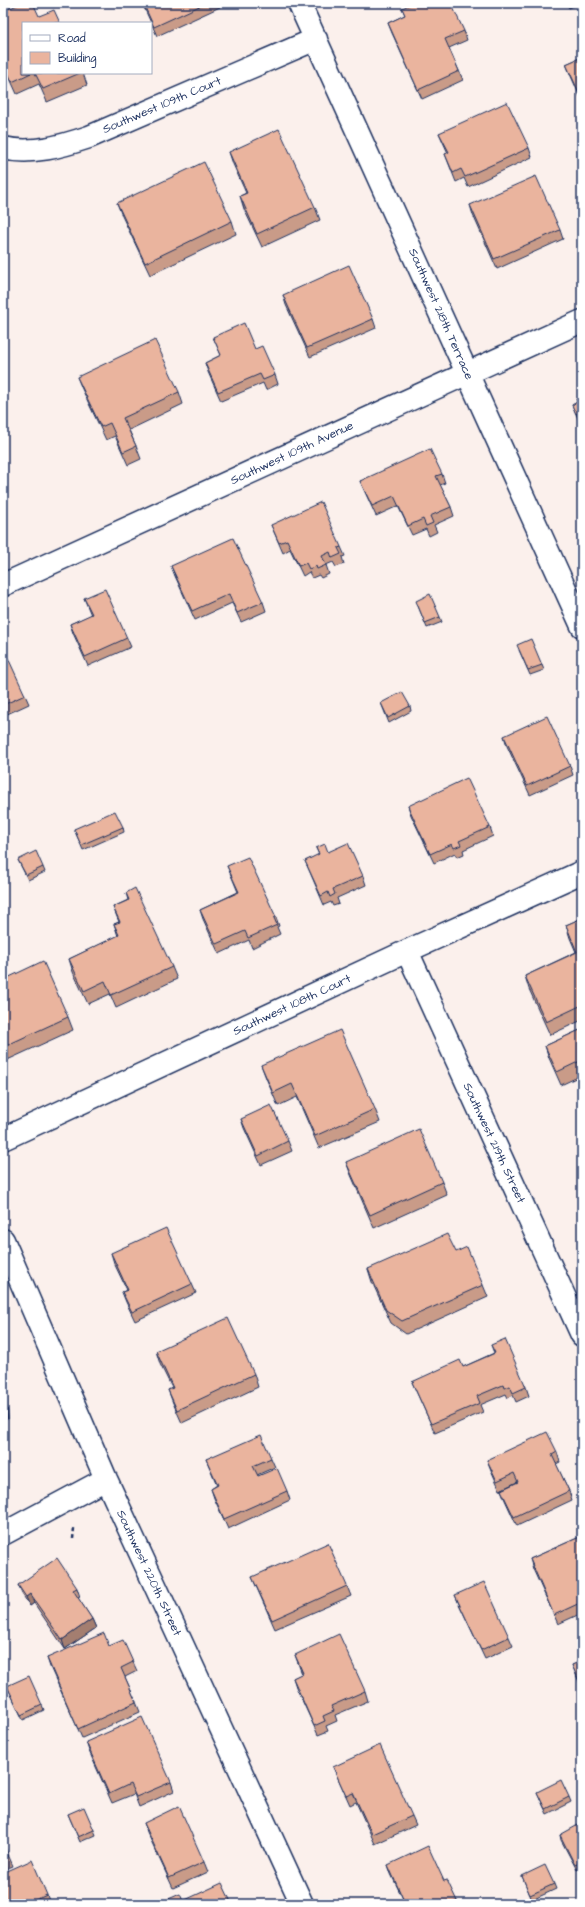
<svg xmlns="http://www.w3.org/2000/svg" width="585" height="1907" font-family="'Architects Daughter',sans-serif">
  <rect width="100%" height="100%" fill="#fbf0ec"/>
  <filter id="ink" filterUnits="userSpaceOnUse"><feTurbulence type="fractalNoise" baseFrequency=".025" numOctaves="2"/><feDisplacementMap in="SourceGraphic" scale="8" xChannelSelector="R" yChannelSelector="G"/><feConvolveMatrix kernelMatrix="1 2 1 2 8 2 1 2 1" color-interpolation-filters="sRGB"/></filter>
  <g filter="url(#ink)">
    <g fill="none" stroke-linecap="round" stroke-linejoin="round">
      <g stroke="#1b2f5e" stroke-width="25">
        <path id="minor" d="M299,3l283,623
          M3,148c29,7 59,-2 86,-11l227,-98
          M3,585l579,-264
          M407,951l175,384
          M3,1139l404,-188 175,-79
          M3,1240l103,239 196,425
          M3,1534l103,-55"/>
      </g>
      <path stroke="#1b2f5e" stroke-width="2.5" stroke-dasharray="4 3" stroke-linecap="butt" d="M73,1539l1,-11"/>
      <use href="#minor" stroke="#fff" stroke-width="22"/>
    </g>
    <path fill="#c99b88" stroke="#1b2f5e" d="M142,3h77l1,4 -63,29z
      M566,3h15l-12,5z
      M402,8l62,23 3,9 -18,8 14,32 -41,19 -30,-66 -4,-10 17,-8z
      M3,11l20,62h60l4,12 -40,17 -8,-18 -22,10 -14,-31z
      M582,57v44l-12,-27 -4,-10z
      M439,133l90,15 3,9 -64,30 -4,-9 -8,4 -11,-28 3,-1 -5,-11z
      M229,152l86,55 5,13 -58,27 -18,-38 -4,-13 6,-3 -13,-29z
      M117,203l115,18 4,13 -86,41 -28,-59z
      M470,205l90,25 3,9 -66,30 -24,-54z
      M283,295l90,24 3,9 -66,29 -24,-52z
      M213,337l42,12 20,26 3,9 -12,6 -3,-7 -42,18 -13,-29 -3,-9 16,-8z
      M77,377l102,15 4,12 -54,26 7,16 5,13 -13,6 -13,-29 -9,4 -24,-51z
      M582,397v25l-2,1 -8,-18 5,-2z
      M442,474l3,9 -5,2 11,22 3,9 -20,9 3,7 -8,4 -3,-7 -14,6 -14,-29 -22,10 -12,-26 -4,-9z
      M271,525l70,22 4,9 -3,1 2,7 -8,3 -3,-5 -7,3 3,9 -8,4 -2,-3 -7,3 -3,-6 -6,4 -13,-27 -7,4z
      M171,566l92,36 3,9 -25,11 -9,-19 -37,17 -20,-44z
      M84,598l43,40 4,9 -43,19 -15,-33 -3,-9 21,-9z
      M418,606l22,11 2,5 -15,6z
      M519,650l23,15 2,5 -14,5z
      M3,659l22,36 4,9 -26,12z
      M381,703l29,3 1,5 -22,12z
      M504,736l66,30 3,9 -43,20 -23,-49z
      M408,806l82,21 3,9 -30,14 1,4 -7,3 -2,-4 -21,10 -23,-48z
      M123,827l1,5 -41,18 -9,-21z
      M316,848l47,28 3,9 -29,13 2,6 -6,2 -2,-4 -7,3 -15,-35 -4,-9 14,-6z
      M18,860l25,7 2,5 -17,8z
      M227,866l49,51 3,9 -2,1 3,7 -28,14 -3,-8 -30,14 -16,-35 -3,-9 38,-18 -7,-17z
      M126,893l46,74 5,12 -61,29 -6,-14 -22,10 -15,-32 -4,-13 49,-23 -4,-12 5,-2 -6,-15 15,-7z
      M582,918v102l-32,15 -21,-46 -4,-13 51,-24 -6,-14 -4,-13z
      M3,980l65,37 5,13 -70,32z
      M582,1029v46l-21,10 -12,-27 -4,-12z
      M261,1065l114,44 5,13 -61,26 -22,-51 -19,9 -12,-28z
      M241,1119l47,22 4,10 -31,14 -17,-37z
      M346,1162l96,20 5,13 -73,33 -23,-53z
      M456,1252l27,33 5,12 -82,37 -15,-11 -19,-41 -4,-13z
      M111,1253l81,31 4,9 -61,28 -9,-19 -4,-10 5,-2 -13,-27z
      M491,1345l35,42 3,9 -13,6 -3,-7 -5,3 -2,-4 -26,11 3,7 -48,21 -19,-42 -4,-9 51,-15 31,-14z
      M156,1351l98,23 4,13 -76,36 -9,-20 -5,-13 4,-2 -12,-24z
      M3,1376l3,7 2,36h-5l2,34h-2z
      M557,1452l3,10 -4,2 13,27 3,9 -55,26 -12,-26 -4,-10 16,-7v-1l-17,8 -9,-20 -4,-10z
      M271,1458l4,9 -18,8 1,1 29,15 3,9 -62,29 -14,-31 -3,-9 6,-4 -11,-26z
      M582,1536v77l-24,11 -25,-55 -3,-10z
      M252,1577l95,9 4,10 -76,33 -19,-43z
      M18,1585l59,3 3,9 -2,1 14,21 4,9 -31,21 -31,-46 -4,3 -8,-12z
      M455,1595l54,42 4,9 -28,13 -26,-55z
      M109,1646l24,16 4,9 -12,6 11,25 4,10 -58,26 -32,-71 -3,-9z
      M295,1655l70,36 3,10 -33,14 2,6 -11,5 2,5 -10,4 -22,-48 -3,-9 9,-4z
      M582,1661v28l-10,-24z
      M7,1686l35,19 2,5 -21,10z
      M86,1742l85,40 3,9 -35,16 -5,-13 -22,9 -23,-52z
      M333,1767l79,49 4,9 -41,19 -19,-42 -6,3 -13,-29z
      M537,1792l32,5 2,5 -24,12z
      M68,1814l26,16 2,5 -16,7z
      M144,1823l60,39 4,10 -35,16 -26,-56z
      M582,1832v35l-5,3 -16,-30 -1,-5z
      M3,1843l10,23 -10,4z
      M388,1865l56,16 13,20 1,3h-58l4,-3 -13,-27z
      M522,1876l32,8 2,5 -24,11z
      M47,1895l3,9h-47z"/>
    <path fill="#a47e6f" stroke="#1b2f5e" d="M3,1376l3,7 2,36 -4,-9z
      M3,1419l2,34 -2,-7z
      M30,1594l4,9 -4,3 -4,-9z
      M92,1619l4,9 -31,21 -3,-9z"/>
    <path fill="#eab49e" stroke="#1b2f5e" d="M22,3h11l6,13 15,-6 6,13h-37v50h8l-19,9 -9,-21v-50z
      M143,3h63l-52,24z
      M414,3h37l13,28 -19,8 14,32 -41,19 -30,-67 17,-8 -3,-7z
      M582,57v42l-16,-35z
      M35,73h45l-37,16z
      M507,102l22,46 -64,29 -4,-8 -8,4 -8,-19 4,-2 -10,-19z
      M279,129l36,78 -58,27 -17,-38 7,-3 -18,-41z
      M204,162l28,59 -87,42 -28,-60z
      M536,176l24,54 -66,29 -24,-54z
      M349,265l24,54 -66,29 -24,-53z
      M244,323l11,26 7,-3 13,29 -12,5 -3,-6 -42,18 -13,-29 16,-8 -8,-18z
      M155,340l24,52 -56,26 13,28 -13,6 -13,-29 -9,4 -24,-50z
      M582,397v16l-1,-1 -5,2 -4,-9 5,-3 -1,-3z
      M430,449l12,25 -6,2 15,31 -21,9 3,7 -7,3 -3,-7 -15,7 -14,-30 -22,10 -12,-25z
      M321,502l20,45 -3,1 3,6 -9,4 -2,-6 -8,4 4,9 -9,4 -1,-3 -7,3 -3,-6 -7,3 -12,-26 -8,3 -8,-18z
      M233,538l30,64 -26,11 -8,-19 -37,17 -21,-45z
      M105,589l22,49 -42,19 -15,-33 22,-10 -8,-16z
      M430,594l10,23 -15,6 -9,-22z
      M531,639l11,26 -14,5 -11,-25z
      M8,658l17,37 -22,10v-46l1,1z
      M402,692l8,14 -22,12 -7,-15z
      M547,716l23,50 -43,20 -23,-50z
      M467,778l23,49 -31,14 2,4 -7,3 -2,-4 -22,10 -22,-48z
      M115,811l8,16 -42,18 -7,-16z
      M348,843l15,33 -30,13 2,5 -5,3 -2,-5 -7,4 -16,-35 14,-7 -3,-6 9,-4 3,8z
      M36,851l7,16 -17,8 -8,-15z
      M248,857l28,60 -2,1 3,7 -29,13 -3,-7 -29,13 -16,-34 39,-18 -12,-26z
      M135,888l37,79 -61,28 -6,-14 -21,10 -15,-32 50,-24 -5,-11 6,-2 -7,-15 16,-7 -3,-7z
      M582,918v87l-36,17 -21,-46 52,-24 -11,-27z
      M43,961l25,56 -65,30v-67z
      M582,1029v36l-2,-4 -23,11 -12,-26z
      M340,1030l35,79 -60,27 -23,-52 -19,9 -12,-28z
      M271,1105l17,36 -30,15 -17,-37z
      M419,1129l23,53 -72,33 -24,-53z
      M166,1228l26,56 -60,28 -10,-20 6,-2 -17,-37z
      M447,1234l9,18 11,-5 16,38 -81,36 -16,-11 -18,-41z
      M228,1318l26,56 -77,36 -9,-20 5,-2 -17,-37z
      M505,1339l21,48 -13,6 -3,-7 -6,2 -1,-3 -26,11 3,7 -49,21 -19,-42 48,-22 3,7 32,-14 -4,-8z
      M3,1388l1,22h-1z
      M547,1432l10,20 -5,3 17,36 -55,26 -13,-27 17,-8 -4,-9 -17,8 -10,-21z
      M261,1435l10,23 -18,8 5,10 19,-8 10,23 -63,28 -13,-30 7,-4 -12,-26z
      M582,1536v66l-28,13 -24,-56z
      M328,1543l19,43 -75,34 -20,-43z
      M57,1558l20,30 -4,2 19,29 -30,21 -32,-46 -4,3 -8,-12z
      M484,1582l25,55 -28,13 -26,-55z
      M104,1633l5,13 14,-6 10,22 -12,6 15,34 -58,27 -31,-71z
      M339,1634l26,57 -34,15 3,5 -11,5 2,5 -11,5 -21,-48 10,-5 -8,-18z
      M582,1661v26l-10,-22z
      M29,1676l13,29 -21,10 -14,-29z
      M142,1717l29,65 -35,15 -6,-13 -21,10 -23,-52z
      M380,1745l32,71 -40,18 -19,-41 -7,3 -13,-29z
      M561,1780l8,17 -24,12 -8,-17z
      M179,1806l25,56 -35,16 -25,-55z
      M84,1807l10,23 -16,7 -10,-23z
      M578,1825l4,7v30l-7,3 -15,-30z
      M3,1843l6,13 -6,3z
      M428,1846l16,35 3,-1 10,21 -3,1 1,2h-55l-1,-1 5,-2 -16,-36z
      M32,1860l15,35 -12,5 1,4h-33v-31z
      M545,1865l9,19 -24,11 -8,-19z
      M222,1883l10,21h-75l23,-10 3,7z"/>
  </g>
  <g text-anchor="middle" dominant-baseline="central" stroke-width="3.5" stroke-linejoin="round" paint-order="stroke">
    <g font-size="12" fill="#1b2f5e" stroke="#fff">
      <text transform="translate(162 105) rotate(-23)">Southwest 109th Court</text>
      <text transform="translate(441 314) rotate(66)">Southwest 218th Terrace</text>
      <text transform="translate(292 453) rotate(-25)">Southwest 109th Avenue</text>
      <text transform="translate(292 1005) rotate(-25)">Southwest 108th Court</text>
      <text transform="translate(494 1143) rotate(65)">Southwest 219th Street</text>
      <text transform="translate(149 1573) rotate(65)">Southwest 220th Street</text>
    </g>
  </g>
  <rect width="585" height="1907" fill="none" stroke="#fff" stroke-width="16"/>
  <rect x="8" y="8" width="569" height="1891" fill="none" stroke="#1b2f5e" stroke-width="1.5" filter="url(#ink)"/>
  <rect x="22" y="22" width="130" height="52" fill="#ffffff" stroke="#a4acbf"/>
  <rect x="30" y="35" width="20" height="6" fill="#ffffff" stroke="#a4acbf"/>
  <text x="58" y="42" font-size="12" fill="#1b2f5e">Road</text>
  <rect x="30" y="52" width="20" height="12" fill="#eab49e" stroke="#a4acbf"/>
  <text x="58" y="62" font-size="12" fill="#1b2f5e">Building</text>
</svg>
